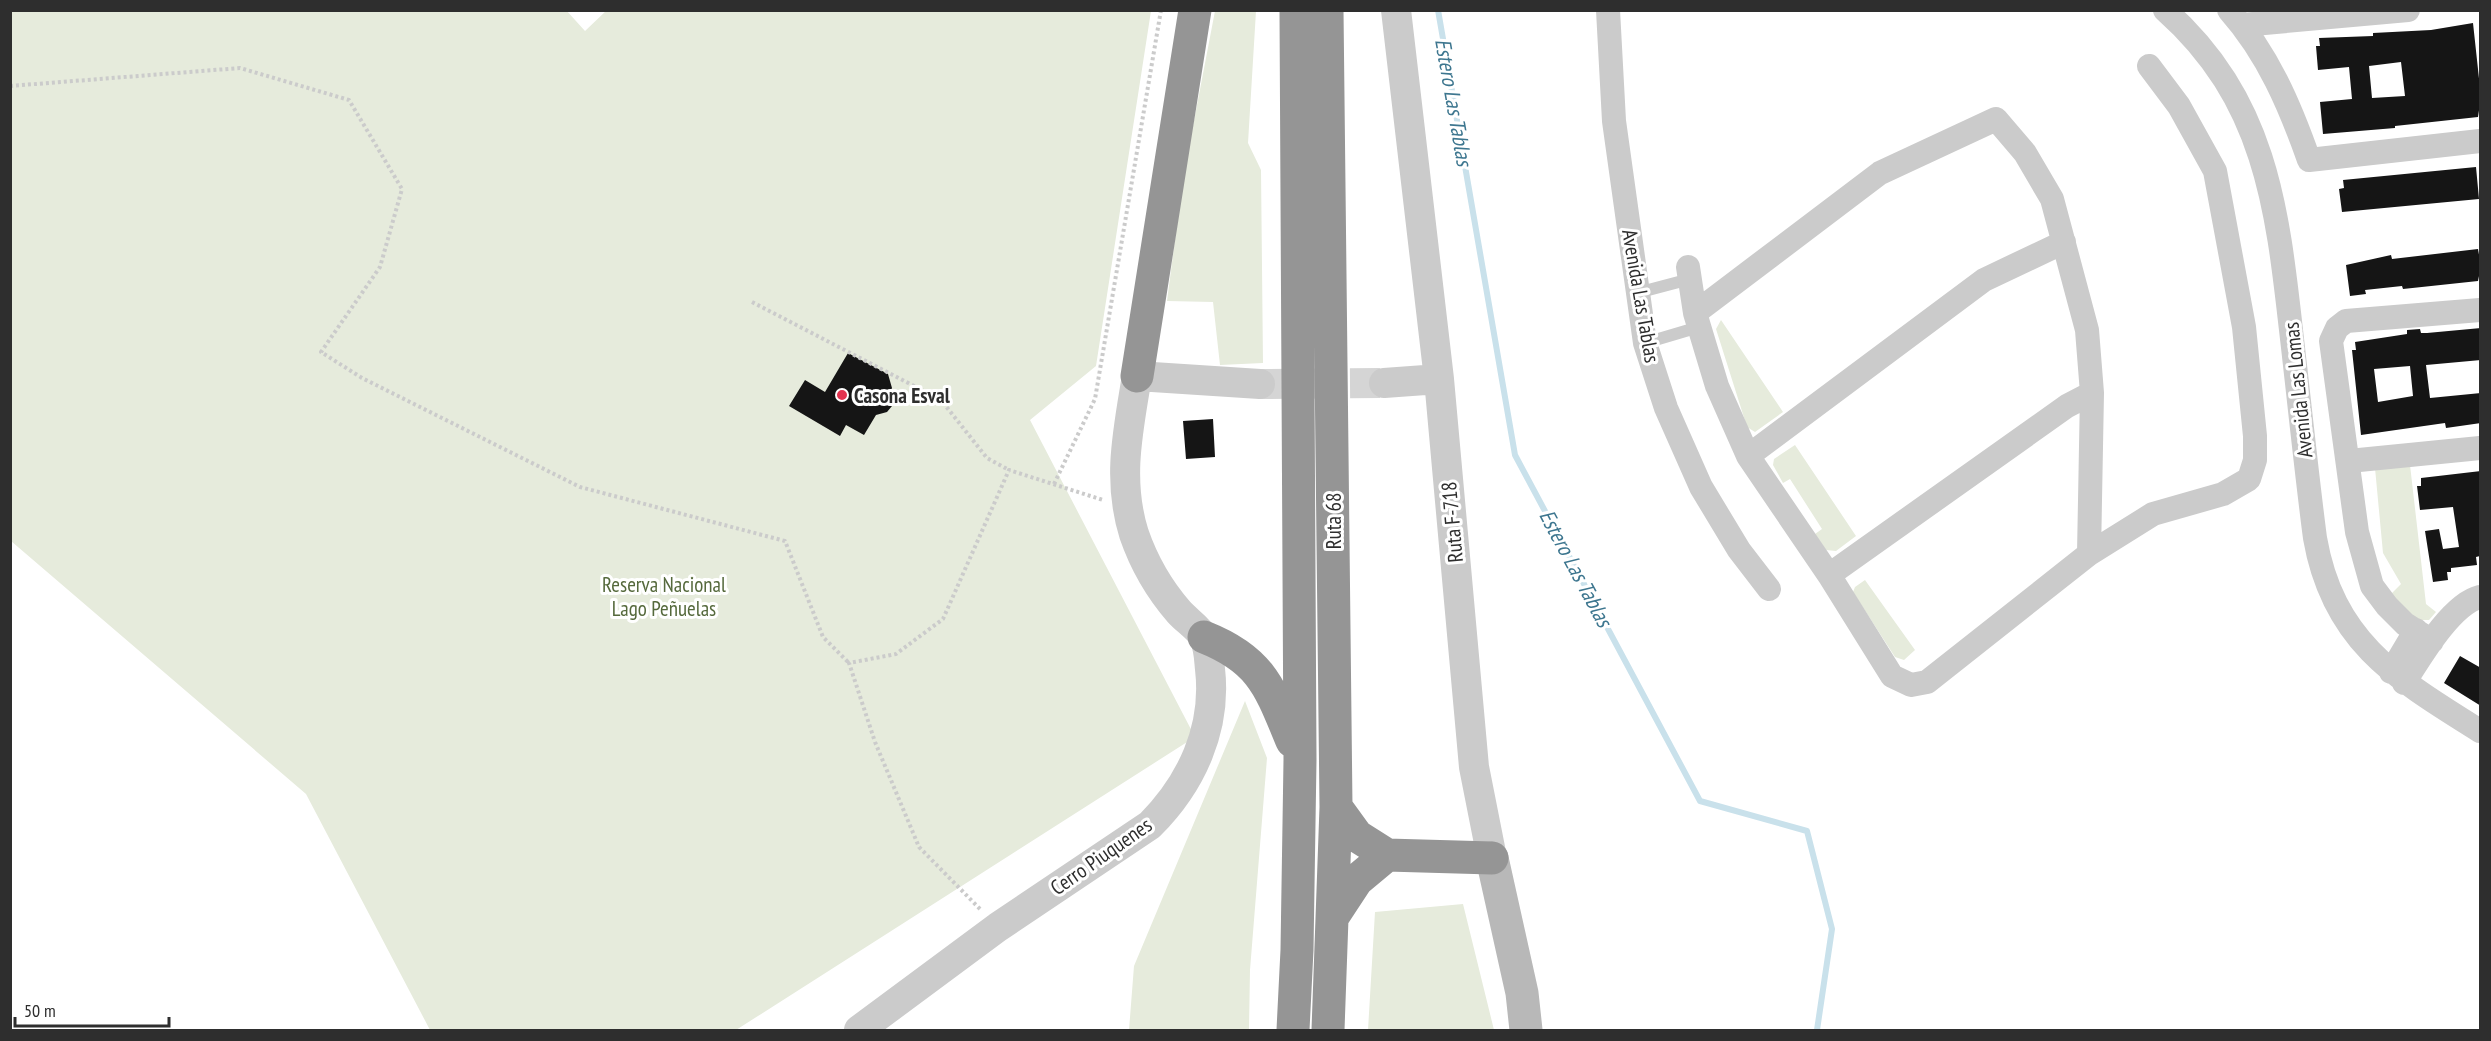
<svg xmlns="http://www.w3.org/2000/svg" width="2491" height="1041" font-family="'PT Sans Narrow',sans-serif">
  <rect width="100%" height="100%" fill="#fff"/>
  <path fill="#e6ebdc" d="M566,10l19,21 22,-21 544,1 -55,355 -66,54 165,317 -459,293h-306l-124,-236 -295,-253v-530z
    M1215,11h41l-8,132 13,27 2,193 -43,2 -7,-63 -46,-1 16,-123z
    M1721,320l62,92 -28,20 -8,-5 -31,-98z
    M1795,445l61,91 -20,15 -10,-1 -11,-16 7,-5 -32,-50 -7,4 -10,-18 1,-6z
    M2410,465l16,139 10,8 -7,8h-11l-28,-25 11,-11 -18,-31 -8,-85z
    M1865,580l50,70 -11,10 -9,-3 -42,-65 2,-5z
    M1245,701l22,57 -17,212 -1,60h-120l5,-64z
    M1463,904l31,126h-126l7,-118z"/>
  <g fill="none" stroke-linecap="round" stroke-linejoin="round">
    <path stroke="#c9e1eb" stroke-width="6" d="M1438,10l77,445 185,346 107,30 25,98 -15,101"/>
  </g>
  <path fill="#151515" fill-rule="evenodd" d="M2473,23l8,74 -3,20 -83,9v2l-72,6 -3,-32 32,-3 -3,-32 -31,3 -2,-24h4l-1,-8 54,-2v-3l58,-3zM2401,62l4,34 -33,2 -3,-32z
    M2476,167l3,32 -137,13 -3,-23 5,-1 -1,-8z
    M2478,249l3,17 -3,15 -75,8 -1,-3 -37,4 1,4 -16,2 -4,-31 45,-10 1,4z
    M2481,328v32l-55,5 4,33 51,-5v30l-35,5 -1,-5 -84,12 -9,-85h4l-1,-8 52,-8v-4l13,-1 1,4h6zM2410,366l3,30 -35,6 -4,-33z
    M848,353l40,21 4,14 -5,10 5,8 -5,6 -11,3 -12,20 -18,-10 -6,11 -51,-30 16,-26 20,12z
    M1213,419l2,38 -29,2 -3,-38z
    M2481,471l-1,85 -4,1 1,8 -26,3v4h-4l1,8 -15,2 -8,-51 14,-2 4,20 16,-2 -6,-40 -33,3 -3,-24h4v-8z
    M2460,656l21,12v38l-37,-23z"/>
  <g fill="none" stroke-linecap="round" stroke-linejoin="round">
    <path stroke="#d5d5d5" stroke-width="30" stroke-dasharray="30 15" stroke-linecap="butt" d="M1260,384l124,-1"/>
    <path stroke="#cbcbcb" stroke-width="4" stroke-dasharray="3 3" stroke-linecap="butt" d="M10,86l230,-18 109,32 53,89 -22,78 -59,85 41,26 218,109 205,54 38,96 26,26
      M752,302l189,98 46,58 22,12
      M1054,484l41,-85 66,-389
      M980,909l-61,-62 -44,-105 -26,-79 47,-9 47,-35 66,-149 94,30"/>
    <path stroke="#cbcbcb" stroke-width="12" d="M1637,293l53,-14
      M1645,343l54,-16"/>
    <path stroke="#cbcbcb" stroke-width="24" d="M1608,10l6,111 31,222 21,65 35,79 38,63 30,39
      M2165,10c100,89 112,195 126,320 8,69 15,139 24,208 18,104 82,141 165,193
      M2229,10c39,44 61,96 80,150l171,-19
      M2242,25l166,-15
      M1688,267l7,46 22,73 31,70 81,119 63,101 19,9 16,-3 162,-128 64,-40 70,-20 26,-15 6,-19v-24l-11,-109 -29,-156 -36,-65 -30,-40
      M1695,313l185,-140 116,-54 29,34 27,46 35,131 5,63 -3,161
      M1748,456l236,-176 80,-38
      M2349,461l131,-13
      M1829,575l238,-169 25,-13
      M2432,641l-27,-17 -18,-18 -15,-20 -15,-54 -26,-191 6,-13 9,-7 134,-11
      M2391,672l25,-42
      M2404,683c16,-25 47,-79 76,-86"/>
    <path stroke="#cbcbcb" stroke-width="30" d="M1396,10l43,369 35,388 18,91
      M1384,383l55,-4
      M859,1030l139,-103 152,-102c41,-41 67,-96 60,-156 -1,-9 -1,-22 -6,-31 -4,-9 -18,-18 -25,-26 -20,-23 -35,-49 -45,-78 -17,-54 -6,-103 3,-158l123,8"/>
    <path stroke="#b8b8b8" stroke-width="33" d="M1492,858l30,135 4,37"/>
    <path stroke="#959595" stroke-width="33" d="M1327,10l9,797 -8,223
      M1137,376l58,-366
      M1204,637c58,23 66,51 88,104
      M1336,807l21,29 30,19 105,3
      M1332,918l25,-38 30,-25
      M1293,1030l4,-80 3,-190 -4,-750"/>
  </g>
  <circle fill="#e2334f" stroke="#fff" stroke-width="2" cx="842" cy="395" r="6"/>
  <g text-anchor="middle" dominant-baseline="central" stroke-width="6" stroke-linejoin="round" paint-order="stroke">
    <g font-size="21" fill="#2e2e2e" stroke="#fff">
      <text transform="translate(1641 296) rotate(80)">Avenida Las Tablas</text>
      <text transform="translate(2298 390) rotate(-96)">Avenida Las Lomas</text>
      <text transform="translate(1333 521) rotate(-90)">Ruta 68</text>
      <text transform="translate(1452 522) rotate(-95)">Ruta F-718</text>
      <text transform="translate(1101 856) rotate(-35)">Cerro Piuquenes</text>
    </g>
    <g font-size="21" font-weight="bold" fill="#2e2e2e" stroke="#fff" text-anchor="start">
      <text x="854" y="395">Casona Esval</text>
    </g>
    <g font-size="21" fill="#55693c" stroke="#fff">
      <text x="664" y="584">Reserva Nacional<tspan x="664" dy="24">Lago Peñuelas</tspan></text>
    </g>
    <g font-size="22" font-style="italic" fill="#3d768f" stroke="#fff">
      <text transform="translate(1454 102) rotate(80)">Estero Las Tablas</text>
      <text transform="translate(1576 568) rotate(62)">Estero Las Tablas</text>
    </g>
  </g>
  <rect width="2491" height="1041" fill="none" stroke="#2e2e2e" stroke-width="24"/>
  <path d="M15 1017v9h154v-9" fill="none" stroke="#2e2e2e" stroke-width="3"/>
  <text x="24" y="1017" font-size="18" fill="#2e2e2e" stroke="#ffffff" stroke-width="4.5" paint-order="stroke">50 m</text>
</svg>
